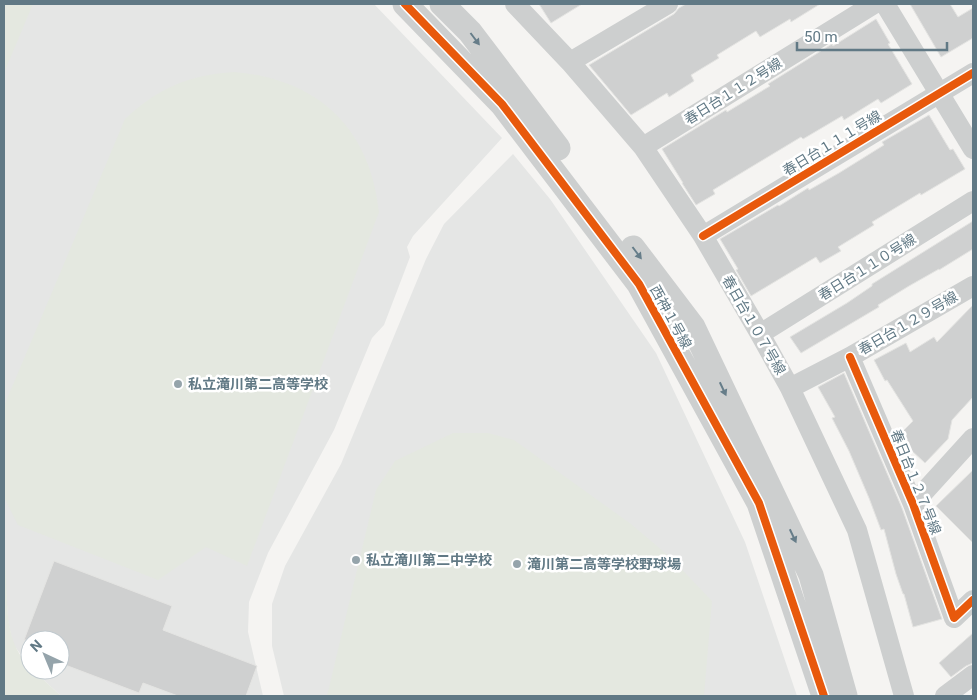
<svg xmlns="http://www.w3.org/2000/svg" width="977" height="700" font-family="Roboto,'Noto Sans JP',sans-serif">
  <rect width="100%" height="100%" fill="#f5f4f2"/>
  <path fill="#e5e6e5" d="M4,4h370l128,134 -89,98 -6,11 3,10 -26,68 -12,13 -38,92 -66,123 -19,49 -1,30 15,64h-202l-28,-26h27v-30h-30v27l-17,-23 -5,-23 -4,-63z
    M513,154l37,45 106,154 89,189 52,154h-513l-12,-50v-42l13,-38 56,-102 85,-205 18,-35z"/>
  <path fill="#e4e8e0" d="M4,4h29l-29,69z
    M234,72c84,7 136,56 145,140l-132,354 -41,-19 -48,33 -140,-55 -14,-28v-91l121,-287c33,-31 64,-44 109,-47z
    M453,433h35l26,7 117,84 39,33 42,44 -8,95h-377l49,-206 19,-29z
    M4,558c6,37 -4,80 26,109v3h3l28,26h-57z"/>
  <path fill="#cfd0d0" stroke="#e4e4e2" d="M539,4h43l-31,19z
    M686,4h134l-29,18 -1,-3 -30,18 -4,-6 -39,24 2,3 -28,17 3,6 -25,16 -2,-4 -36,22 -42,-50 85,-51 5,-6z
    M910,4h40l8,13 15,-9v30l-32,19z
    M876,19l14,24 -2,1 24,40 -31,19 -3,-4 -34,21 -2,-4 -39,23 -2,-2 -88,53 2,4 -19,11 -14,-22h1l-21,-34 64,-39 1,2 43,-26 -2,-2 64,-40 1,2z
    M929,115l21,35 3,-1 12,20 -44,26 -1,-2 -48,29 2,3 -36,22 3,4 -21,12 -4,-6 -65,39 -15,-26 2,-1 -18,-30 58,-34 1,1 29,-18 1,2 30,-17 45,-28 -2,-3z
    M973,221v28l-34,21v-1l-30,17 -31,19 1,2 -78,46 -11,-16 57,-34 25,-17v-2z
    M973,305v92l-21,23 -4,19 -23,24 -28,-26 16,-16 -26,-41 -2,1 -11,-21 32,-17 4,9 24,-15 3,5z
    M844,373l58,135 40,111 -29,8 -9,-33h-1l-7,-20 -12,-45 -3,1 -12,-32 -20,-47 -17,-33 3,-1 -17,-30z
    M973,470v73l-37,-37z
    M54,561l118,45 -9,24 94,36 -11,30h-68l-35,-13 -4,10 -79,-30v-23h-36z
    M973,633v30l-7,3 -15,11 -12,-14z"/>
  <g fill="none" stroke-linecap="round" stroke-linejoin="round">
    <path stroke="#cdcfcf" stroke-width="20" d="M515,4l55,58 73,85 60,89 57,98 30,54 67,142 47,166
      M885,4l88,145
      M570,62l98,-58
      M643,147l231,-143
      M703,236l270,-163
      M760,334l213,-133
      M850,357l63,147 41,114 19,-18
      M790,388l60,-31 123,-71
      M913,504l60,-66
      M945,696l28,-21"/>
    <path stroke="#cdcfcf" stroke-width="25" d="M405,4l97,100 137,180 120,219 65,193
      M442,4l28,28 88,116
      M633,248l60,79 118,248 34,121"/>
    <g stroke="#fff" stroke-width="11">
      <path id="cycleway" d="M405,4l97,100 137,180 120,219 65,193
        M703,236l270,-163
        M850,357l63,147 41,114 19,-18"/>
    </g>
    <use href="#cycleway" stroke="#e8590c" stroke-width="8"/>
  </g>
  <defs><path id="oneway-solid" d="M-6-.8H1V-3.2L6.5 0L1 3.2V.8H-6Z" transform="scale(1.25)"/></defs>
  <g fill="#667d89">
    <use href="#oneway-solid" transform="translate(475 39) rotate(53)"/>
    <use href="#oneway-solid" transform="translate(637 253) rotate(53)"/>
    <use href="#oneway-solid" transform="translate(723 389) rotate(65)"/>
    <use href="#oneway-solid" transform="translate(793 536) rotate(65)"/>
  </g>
  <g fill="#95a4ab" stroke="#fff" stroke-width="2">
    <circle cx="178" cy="384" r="5"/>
    <circle cx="356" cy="560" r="5"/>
    <circle cx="517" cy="564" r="5"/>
  </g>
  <g text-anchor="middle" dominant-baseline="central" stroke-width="5" stroke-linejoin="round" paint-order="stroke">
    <g font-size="14" fill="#617985" stroke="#fff">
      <text transform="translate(733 91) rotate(-32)">春日台１１２号線</text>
      <text transform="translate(832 143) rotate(-31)">春日台１１１号線</text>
      <text transform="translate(867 267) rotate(-32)">春日台１１０号線</text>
      <text transform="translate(671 317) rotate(61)">西神１号線</text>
      <text transform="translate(908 323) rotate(-30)">春日台１２９号線</text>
      <text transform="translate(754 325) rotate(60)">春日台１０７号線</text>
      <text transform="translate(916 482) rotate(68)">春日台１２７号線</text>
    </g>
    <g font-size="14" font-weight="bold" fill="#617985" stroke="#fff" text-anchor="start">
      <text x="188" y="384">私立滝川第二高等学校</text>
      <text x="366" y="560">私立滝川第二中学校</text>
      <text x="527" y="564">滝川第二高等学校野球場</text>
    </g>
  </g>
  <rect width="977" height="700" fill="none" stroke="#617985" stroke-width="10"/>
  <g transform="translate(45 655) rotate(316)"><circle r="24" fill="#ffffff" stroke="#c0c9ce"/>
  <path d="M0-4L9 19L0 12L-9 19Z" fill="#95a4ab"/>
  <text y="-8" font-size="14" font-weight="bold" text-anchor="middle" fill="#617985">N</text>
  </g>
  <path d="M797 42v8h150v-8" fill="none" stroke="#617985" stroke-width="2.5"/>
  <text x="804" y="42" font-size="15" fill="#617985" stroke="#ffffff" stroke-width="4" paint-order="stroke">50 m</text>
</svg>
